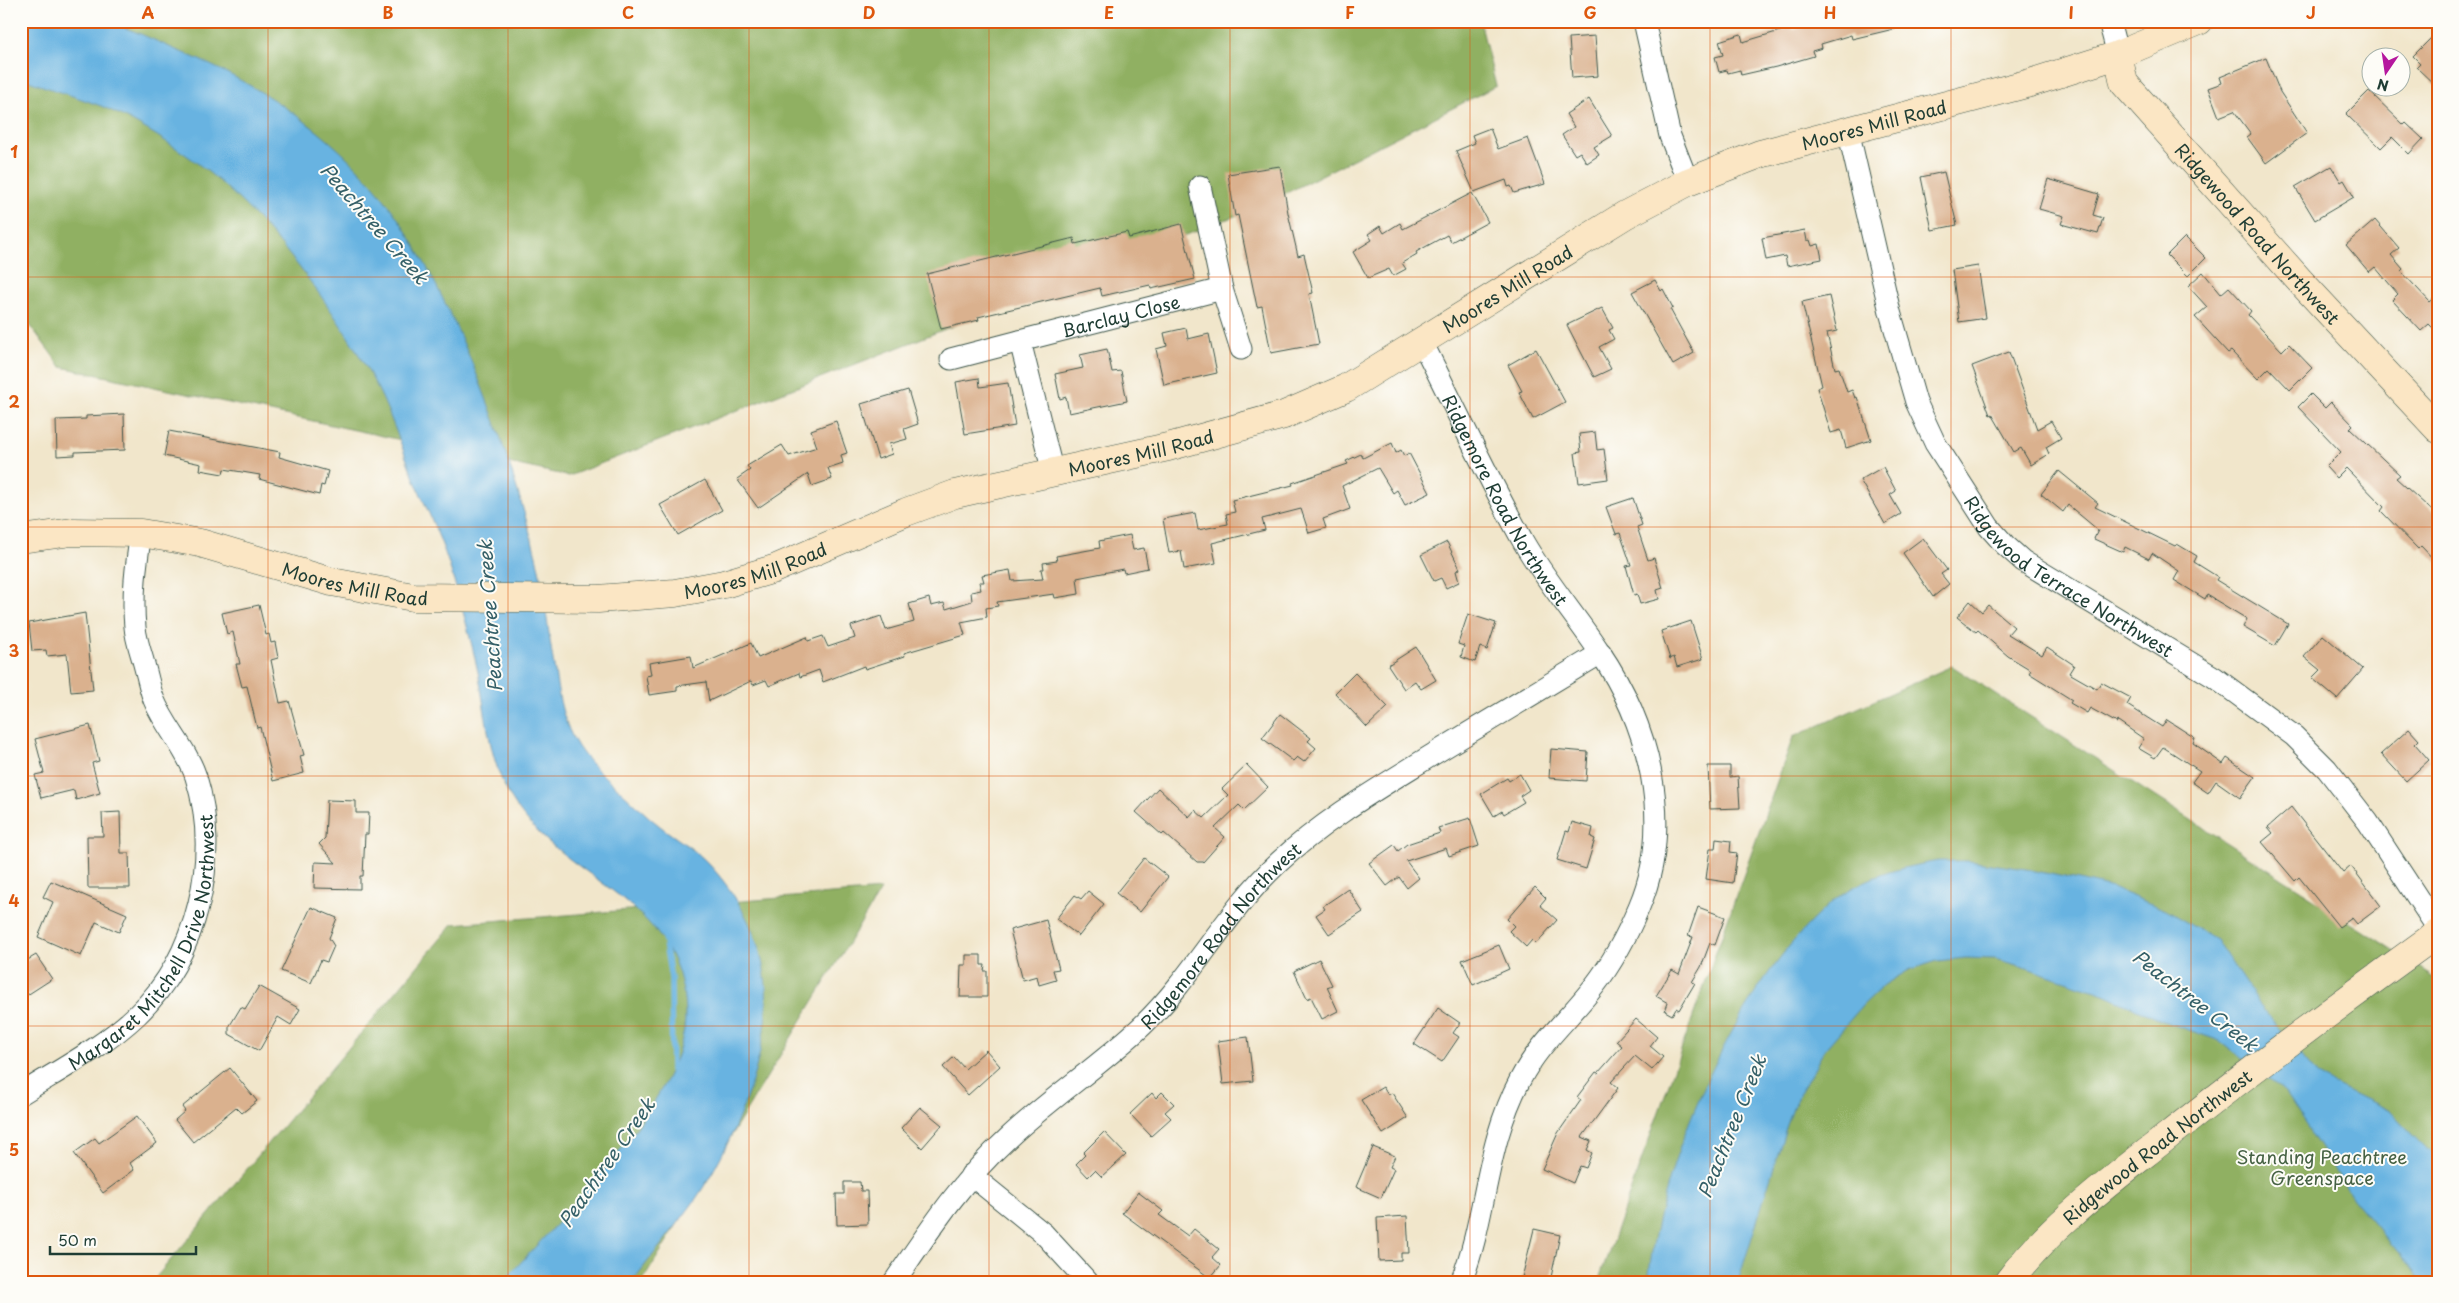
<svg xmlns="http://www.w3.org/2000/svg" width="2459" height="1303" font-family="'Playpen Sans',sans-serif">
  <rect width="100%" height="100%" fill="#fdfcf7"/>
  <filter id="ink" filterUnits="userSpaceOnUse"><feTurbulence type="fractalNoise" baseFrequency=".02" numOctaves="2"/><feDisplacementMap in="SourceGraphic" scale="10" xChannelSelector="R" yChannelSelector="G"/><feConvolveMatrix kernelMatrix="1 2 1 2 8 2 1 2 1" color-interpolation-filters="sRGB"/></filter>
  <filter id="wash" filterUnits="userSpaceOnUse"><feTurbulence type="fractalNoise" baseFrequency=".0096" numOctaves="4" result="noise"/><feDisplacementMap in="SourceGraphic" scale="20" xChannelSelector="R" yChannelSelector="G"/><feGaussianBlur stdDeviation="1.12" result="paint"/><feColorMatrix in="noise" values="0 0 0 0 0 0 0 0 0 0 0 0 0 0 0 0 0 1.4 0 .05"/><feComposite in="paint" operator="in"/></filter>
  <g filter="url(#wash)">
    <rect width="100%" height="100%" fill="#f1e6cb"/>
    <path fill="#90b062" stroke="#58764b" d="M21,21h1459l16,65 -233,119 -694,271 -508,-109 -40,-54z
      M1952,666l486,313v303h-840l195,-545z
      M881,890l-239,392h-490l301,-358z"/>
    <path fill="#68b3e1" stroke="#44788a" d="M21,21c24,0 61,-4 83,1 26,5 53,20 77,30 71,29 140,73 190,131 31,36 53,77 74,120 38,78 65,157 88,241 11,39 14,82 21,122 4,25 7,49 19,72 12,23 31,38 50,55 12,11 24,23 37,33 15,12 33,22 46,35 33,34 56,78 60,125 5,68 -34,162 -73,217 -19,27 -41,52 -61,79h-129c55,-62 185,-185 182,-270 -3,-119 -131,-131 -178,-221 -19,-37 -21,-79 -29,-119 -7,-33 -16,-65 -26,-98 -9,-31 -24,-62 -37,-93 -14,-35 -26,-74 -45,-107 -45,-81 -116,-175 -194,-226 -24,-16 -49,-31 -75,-42 -26,-10 -53,-17 -80,-28z
      M1939,861h30l57,8 58,12 28,7 54,22 50,30 46,68 57,69 71,34 48,49v122h-15l-70,-84 -68,-105 -65,-52 -60,-21 -53,-25 -83,-28 -29,-8 -29,-1 -29,3 -28,9 -25,15 -21,20 -38,44 -29,51 -10,28 -48,154h-90c11,-120 90,-300 183,-379 30,-26 70,-36 108,-42z"/>
    <g fill="none" stroke-linecap="round" stroke-linejoin="round">
      <path stroke="#68b3e1" stroke-width="5.5" d="M664,937l7,41 1,92"/>
    </g>
    <g id="blocks">
      <path fill="#dab18e" d="M1825,21h76l1,6 -50,12 -1,-4 -30,9 1,4 -10,3 2,5 -38,11 -35,8 -1,-5 -12,3 -1,-3 -8,2 -4,-15 8,-2 -4,-14 22,-7 2,8 50,-15v3z
        M2438,31v57l-22,-21 4,-4 -7,-7z
        M1595,36l3,40 -26,2 -3,-40z
        M2266,58l14,34 27,41 -41,30 -19,-26 4,-3 -17,-23 -15,6 -11,-29 14,-5 -2,-6z
        M2369,91l35,34 2,-2 17,16 -14,15 -17,-17 -11,11 -35,-34z
        M1589,99l23,37 -18,11 5,8 -12,8 -7,-11 -5,3 -13,-20 12,-8 -8,-13z
        M1490,128l8,21 30,-11 17,46 -31,9 -3,-7 -3,1 -2,-7 -32,12 -18,-41 19,-8 -3,-8z
        M1280,166l8,47 10,43 6,-2 9,39 -4,1 10,50 -48,9 -9,-47 -5,1 -19,-92 -3,1 -7,-42z
        M2331,166l10,16 3,-2 10,17 -39,23 -20,-33z
        M1944,172l13,53 -25,5 -11,-53z
        M2048,179l51,15 -6,21 10,3 -5,16 -37,-10 3,-8 -25,-7z
        M1472,193l16,29 -37,20 -4,-7 -31,17 1,2 -15,9 4,6 -13,7 -4,-7 -21,9 -15,-26 19,-12 -4,-6 12,-8 4,7 16,-10 3,6z
        M2375,220l24,28 -8,7 12,14 -2,2 29,31 8,-7v38l-9,-9 -8,7 -29,-31 6,-6 -23,-27 -6,5 -23,-27z
        M1181,224l14,55 -44,10 -1,-4 -48,11 -2,-8 -122,29 1,3 -38,9 -14,-55 147,-36 1,6 52,-12 2,6z
        M1805,230l2,11 3,-1 2,6 7,-2 3,15 -35,7 -2,-10 -19,4 -4,-22z
        M2185,237l21,21 -18,18 -21,-21z
        M1978,266l8,52 -27,4 -7,-52z
        M2203,272l18,22 8,-7 22,24 -3,4 34,36 7,-7 23,24 -22,22 -21,-22 -11,11 -27,-28 -3,2 -33,-36 12,-10 -19,-21z
        M1655,280l6,11 2,-2 10,19 -3,1 24,44 -21,12 -41,-73z
        M1829,296l8,35 -10,2 8,36 4,-1 8,24 5,-2 3,8 2,-1 14,43 -25,8 -5,-18 -10,3 -14,-45 5,-2 -20,-84z
        M1602,308l11,20 -4,2 5,9 -15,8 12,22 -17,8 -27,-52z
        M1186,328l2,11 21,-5 8,39 -53,12 -8,-36 11,-3 -3,-13z
        M1107,349l5,23 9,-1 6,30 -58,12 -3,-16 -6,2 -5,-25 28,-6 -3,-13z
        M1536,349l29,53 -32,17 -14,-27 3,-1 -14,-26z
        M2009,352l28,77 14,-8 10,17 -15,9 3,7 -18,11 -10,-17 -7,4 -22,-38 -2,1 -18,-49z
        M979,378l1,9 28,-4 7,43 -50,8 -9,-52z
        M908,390l10,34 -14,5 3,10 -18,5 3,10 -14,5 -17,-55z
        M2311,394l14,14 6,-6 22,23 -3,3 50,47 -4,3 42,38v48l-17,-18 -3,3 -37,-38 3,-4 -38,-39 -10,10 -10,-11 15,-15 -43,-45z
        M124,414l1,36 -50,2v3l-18,1 -1,-36 30,-1v-3z
        M836,421l11,32 -6,2 2,8 -15,5 4,11 -20,7 -4,-12 -50,34 -21,-29 13,-9 -3,-4 35,-21 7,11 28,-9 -6,-17z
        M169,431l111,21 -1,5 49,14 -4,15 -3,-1 -2,10 -60,-16 1,-4 -36,-6 -1,5 -23,-4 1,-6 -37,-8z
        M1595,432l2,18 7,-1 4,30 -29,4 -4,-30 6,-1 -2,-18z
        M1392,443l4,10 5,-3 3,6 5,-3 21,40 -25,12 -8,-15 -4,3 -15,-25 -36,18 8,23 -27,10 3,9 -17,5 -8,-24 -39,10 3,11 -53,13 4,20 -32,6 -3,-18 -12,2 -6,-34 32,-6 3,17 30,-6 -2,-10 9,-2 -3,-12 61,-15 -1,-2 56,-19 -2,-3 15,-7 2,4z
        M1883,467l13,24 -6,4 11,19 -16,10 -25,-44z
        M2059,471l39,32 -3,4 80,39 2,-2 20,12 -3,6 24,15 -2,3 72,44 -13,22 -32,-19 4,-8 -40,-24 -2,4 -31,-19 5,-9 -27,-18 -3,6 -24,-12 -2,5 -29,-13 4,-9 -30,-25 -5,7 -22,-18z
        M705,480l17,30 -44,25 -18,-30z
        M1633,498l9,27 -5,2 11,33 6,-2 9,30 -6,2 2,9 -19,5 -3,-10 -3,1 -8,-29 5,-1 -11,-32 -4,1 -10,-27z
        M1130,535l3,15 11,-2 4,20 -24,5 -1,-4 -46,9 2,16 -24,4 -1,-4 -57,8 1,4 -12,2 1,9 -26,5 4,13 -61,18 1,3 -40,13 -1,-3 -41,16 -4,-12 -19,7 -1,-4 -30,13 -3,-6 -13,5 -2,-4 -42,20 -3,-19 -29,4v5l-28,4 -3,-19 5,-1 -2,-12 42,-7 2,12 58,-25 7,15 49,-21 1,4 15,-5 5,11 27,-9 -4,-12 30,-10 5,14 28,-8 -5,-18 20,-6 2,8 13,-3 2,6 26,-8 -1,-9 10,-2 -2,-8h5l-2,-7 28,-5 2,11 31,-2 -2,-10h3l-1,-6 14,-2 -1,-5 44,-8 -1,-7z
        M1923,538l24,32 -6,4 8,10 -16,13 -30,-44z
        M1447,542l13,27 -4,2 3,11 -13,6 -5,-10 -7,3 -13,-26z
        M1970,601l12,11 6,-7 26,22 -6,7 34,21 5,-8 27,18 -5,8 28,16 4,-7 30,16 -4,7 35,22 5,-7 28,18 -2,5 30,21 4,-6 28,19 -15,21 -24,-17 -8,12 -16,-11 8,-11 -37,-24 -8,11 -17,-10 6,-9 -26,-18 -1,2 -27,-15 -3,5 -17,-10 2,-3 -43,-27 2,-3 -23,-14 -30,-26 -2,2 -19,-15z
        M259,605l7,30 3,-1 2,9 4,-1 3,16 -7,2 9,43 9,-2 15,54 -4,1 4,17 -31,8 -13,-54 -3,1 -10,-42 -5,1 -6,-23h4l-7,-32 -6,2 -5,-21z
        M85,613l8,77 -22,2 -4,-38 -20,2 -1,-6 -14,1 -3,-28z
        M1468,614l28,9 -9,27 -7,-3 -5,15 -14,-5 3,-11 -6,-2z
        M1691,621l12,38 -26,8 -3,-10 -4,2 -9,-28z
        M2323,635l40,34 -26,30 -25,-21 8,-8 -16,-13z
        M1416,647l20,33 -15,9 -6,-8 -11,8 -16,-24z
        M1355,673l33,34 -21,20 -32,-34z
        M1280,714l31,24 -3,3 8,7 -12,14 -7,-5 -4,4 -31,-23z
        M90,725l9,36 -7,2 8,30 -24,7 -2,-10 -33,8 -6,-23 9,-2 -9,-34z
        M2409,729l10,11 -4,4 14,16 -23,21 -25,-27z
        M1551,749l37,3 -2,29 -37,-3z
        M1247,765l21,22 -24,23 -5,-5 -24,23 10,9 -22,25h-6l-33,-29 -2,2 -26,-23 22,-24 31,29 6,-7 9,8 24,-23 -6,-6z
        M1708,766h22v11l8,-1 2,32 -30,1z
        M1520,774l9,16 -9,6 4,6 -20,12 -2,-3 -8,5 -13,-22 26,-16 2,3z
        M327,800l29,1v12h13l-1,21h-3l-2,42h-3v13l-46,-1 1,-26 21,1 -17,-19 6,-6z
        M2291,807l52,66 8,-7 30,40 -24,18 -5,-6 -13,9 -40,-50 -4,4 -33,-39 11,-9 -5,-6z
        M120,812l1,41h8l1,35h-42l-1,-52h16l-1,-23z
        M1470,818l9,28 -30,10 -3,-8 -40,13 13,17 -12,10 -8,-11 -12,9 -18,-23 25,-18 4,6 9,-7 33,-11 -2,-5z
        M1572,822l21,6 -2,9 4,2 -9,30 -29,-9 9,-29 3,1z
        M1716,839l15,2 -1,11 7,1 -4,30 -27,-4 4,-30h5z
        M1144,858l24,19 -28,35 -24,-19z
        M51,881l76,33 -8,18 -23,-10 -15,34 -43,-19 15,-35 -10,-5z
        M1535,887l11,11 -6,7 17,15 -21,24 -4,-4 -6,7 -17,-16 5,-5 -7,-7z
        M1348,889l15,23 -34,22 -13,-19 9,-6 -2,-3z
        M1088,891l16,13 -25,32 -23,-17 19,-24 6,4z
        M311,907l26,11 -8,20 5,8 -7,16 -6,-2 -10,23 -30,-12z
        M1698,907l27,10 -10,28 -5,-2 -9,24 -9,15 3,1 -16,27 -3,-2 -4,7 -7,-4 3,-8 -12,-7 16,-26 7,4 14,-37 -5,-1z
        M1046,920l13,49 -6,1 3,10 -17,5 -2,-9 -14,4 -13,-50z
        M1499,945l10,24 -36,16 -11,-25z
        M36,955l16,24 -31,20v-35z
        M966,955h15v10h4l-1,6h3v26h-27l1,-32h5z
        M1319,959l13,26 -5,2 11,24 -16,8 -11,-22 -4,2 -13,-28z
        M259,986l41,23 -9,16 -13,-8 -19,34 -30,-17v-7l12,-20 4,2z
        M1438,1008l22,15 -7,10 6,4 -17,25 -28,-18z
        M1636,1019l21,18 -7,9 13,11 -11,13 -17,-14 -24,26 7,6 -36,49 9,4 -4,9 5,3 -6,15 -6,-2 -7,17 -31,-14 16,-36 23,-33 -4,-3 19,-25 2,1 24,-27 -6,-5z
        M1248,1037l5,44 -30,3 -5,-43z
        M986,1050l14,16 -32,29 -25,-28 11,-10 11,12z
        M230,1068l27,33 -15,12 -6,-6 -43,35 -18,-22 10,-9 -3,-4z
        M1383,1087l5,8 4,-2 16,25 -25,16 -22,-34z
        M1162,1092l12,12 -9,8 6,6 -20,18 -21,-22 22,-21 4,5z
        M920,1107l22,18 -20,23 -21,-20z
        M137,1116l20,27 -27,20 4,7 -31,23 -29,-40 21,-15 4,5z
        M1104,1132l22,23 -24,22 -7,-7 -7,7 -12,-13 9,-9 -2,-2z
        M1373,1147l22,9 -5,11 4,2 -13,29 -25,-11z
        M844,1182h16l1,9h6l1,33 -31,1 -1,-31h8z
        M1138,1192l25,19 -4,4 29,21 6,-7 25,20 -7,8 9,8 -11,13 -88,-65z
        M1407,1216l2,37h-8v7l-22,1 -2,-43z
        M1534,1229l26,6 -10,47h-29z"/>
    </g>
  </g>
  <g filter="url(#ink)">
    <use href="#blocks" fill-opacity="0" stroke="#3e564b" stroke-width="1"/>
    <g fill="none" stroke-linecap="round" stroke-linejoin="round">
      <g stroke="#3e564b" stroke-width="23">
        <g id="street">
          <path d="M1644,21l26,115 18,46"/>
          <path d="M2109,21l9,34"/>
          <path id="s1" d="M1848,130l42,182 26,90 19,41 54,84 16,18 18,16 191,116 80,59 33,33 41,53 70,107"/>
          <path d="M1200,186l22,103 19,60"/>
          <path id="s2" d="M1421,340c34,67 66,137 103,203 22,38 51,72 75,108 50,73 76,172 40,256 -11,26 -26,55 -44,78 -24,32 -56,58 -75,95 -35,66 -33,136 -59,202"/>
          <path d="M951,359l69,-18"/>
          <path id="s3" d="M1053,473l-33,-132 202,-52"/>
          <path id="s4" d="M21,1094c40,-25 82,-47 116,-79 61,-59 84,-158 59,-238 -9,-28 -31,-50 -42,-77 -4,-10 -6,-22 -9,-32 -3,-13 -9,-27 -10,-41 -3,-32 1,-62 6,-94"/>
          <path d="M971,1175l73,59 44,48"/>
          <path id="s5" d="M894,1282c35,-51 67,-101 113,-143 43,-41 93,-73 136,-114 51,-49 84,-115 136,-163 46,-43 100,-74 153,-107 57,-34 113,-68 169,-102"/>
        </g>
      </g>
      <g stroke="#3e564b" stroke-width="29">
        <g id="secondary">
          <path id="s6" d="M2118,55l6,28 176,198 138,148"/>
          <path id="s7" d="M21,539l51,-7 69,1 59,10 132,39 81,15 185,2 77,-6 49,-9 50,-15 132,-57 49,-18 213,-47 116,-32 62,-27 279,-173 63,-33 72,-28 270,-71 88,-28 81,-34"/>
          <path id="s8" d="M2008,1282c41,-55 99,-98 152,-140 91,-72 184,-141 278,-209"/>
        </g>
      </g>
      <use href="#street" stroke="#fff" stroke-width="21"/>
      <use href="#secondary" stroke="#fbe6c4" stroke-width="28"/>
    </g>
  </g>
  <path fill="none" stroke="#de580e" stroke-width="1" stroke-opacity="0.55" d="M268,21v1261M508,21v1261M749,21v1261M989,21v1261M1230,21v1261M1470,21v1261M1710,21v1261M1951,21v1261M2191,21v1261M21,277h2417M21,527h2417M21,776h2417M21,1026h2417"/>
  <g text-anchor="middle" dominant-baseline="central" stroke-width="4" stroke-linejoin="round" paint-order="stroke">
    <g font-size="18" fill="#1f3d34" stroke="#fdfcf7">
      <text stroke="none"><textPath href="#s7" startOffset="1961">Moores Mill Road</textPath></text>
      <text stroke="none"><textPath href="#s6" startOffset="230">Ridgewood Road Northwest</textPath></text>
      <text stroke="none"><textPath href="#s7" startOffset="1556">Moores Mill Road</textPath></text>
      <text stroke="none"><textPath href="#s3" startOffset="240">Barclay Close</textPath></text>
      <text stroke="none"><textPath href="#s7" startOffset="1151">Moores Mill Road</textPath></text>
      <text stroke="none"><textPath href="#s2" startOffset="181">Ridgemore Road Northwest</textPath></text>
      <text stroke="none"><textPath href="#s7" startOffset="746">Moores Mill Road</textPath></text>
      <text stroke="none"><textPath href="#s1" startOffset="519">Ridgewood Terrace Northwest</textPath></text>
      <text stroke="none"><textPath href="#s7" startOffset="341">Moores Mill Road</textPath></text>
      <text stroke="none"><textPath href="#s5" startOffset="479">Ridgemore Road Northwest</textPath></text>
      <text stroke="none"><textPath href="#s4" startOffset="208">Margaret Mitchell Drive Northwest</textPath></text>
      <text stroke="none"><textPath href="#s8" startOffset="202">Ridgewood Road Northwest</textPath></text>
    </g>
    <g font-size="18" fill="#456143" stroke="#fdfcf7">
      <text x="2322" y="1156">Standing Peachtree<tspan x="2322" dy="21">Greenspace</tspan></text>
    </g>
    <g font-size="19" font-style="italic" fill="#356068" stroke="#fdfcf7">
      <text transform="translate(375 223) rotate(49)">Peachtree Creek</text>
      <text transform="translate(489 616) rotate(-94)">Peachtree Creek</text>
      <text transform="translate(2196 1000) rotate(38)">Peachtree Creek</text>
      <text transform="translate(1731 1126) rotate(-68)">Peachtree Creek</text>
      <text transform="translate(606 1162) rotate(-55)">Peachtree Creek</text>
    </g>
  </g>
  <rect width="2459" height="1303" fill="none" stroke="#fdfcf7" stroke-width="55"/>
  <g transform="translate(2386 72) rotate(193)"><circle r="24" fill="#fdfcf7" stroke="#a4b0a9"/>
  <path d="M0-4L9 19L0 12L-9 19Z" fill="#b5179e"/>
  <text y="-8" font-size="14" font-weight="bold" text-anchor="middle" fill="#1f3d34">N</text>
  </g>
  <path d="M50 1246v8h146v-8" fill="none" stroke="#1f3d34" stroke-width="2.5"/>
  <text x="58" y="1246" font-size="15" fill="#1f3d34" stroke="#fdfcf7" stroke-width="4" paint-order="stroke">50 m</text>
  <rect x="28" y="28" width="2404" height="1248" fill="none" stroke="#de580e" stroke-width="2"/>
  <g font-size="16" text-anchor="middle" font-weight="bold" fill="#de580e">
    <text x="148" y="19">A</text>
    <text x="388" y="19">B</text>
    <text x="628" y="19">C</text>
    <text x="869" y="19">D</text>
    <text x="1109" y="19">E</text>
    <text x="1350" y="19">F</text>
    <text x="1590" y="19">G</text>
    <text x="1830" y="19">H</text>
    <text x="2071" y="19">I</text>
    <text x="2311" y="19">J</text>
    <text x="14" y="158">1</text>
    <text x="14" y="408">2</text>
    <text x="14" y="657">3</text>
    <text x="14" y="907">4</text>
    <text x="14" y="1156">5</text>
  </g>
</svg>
